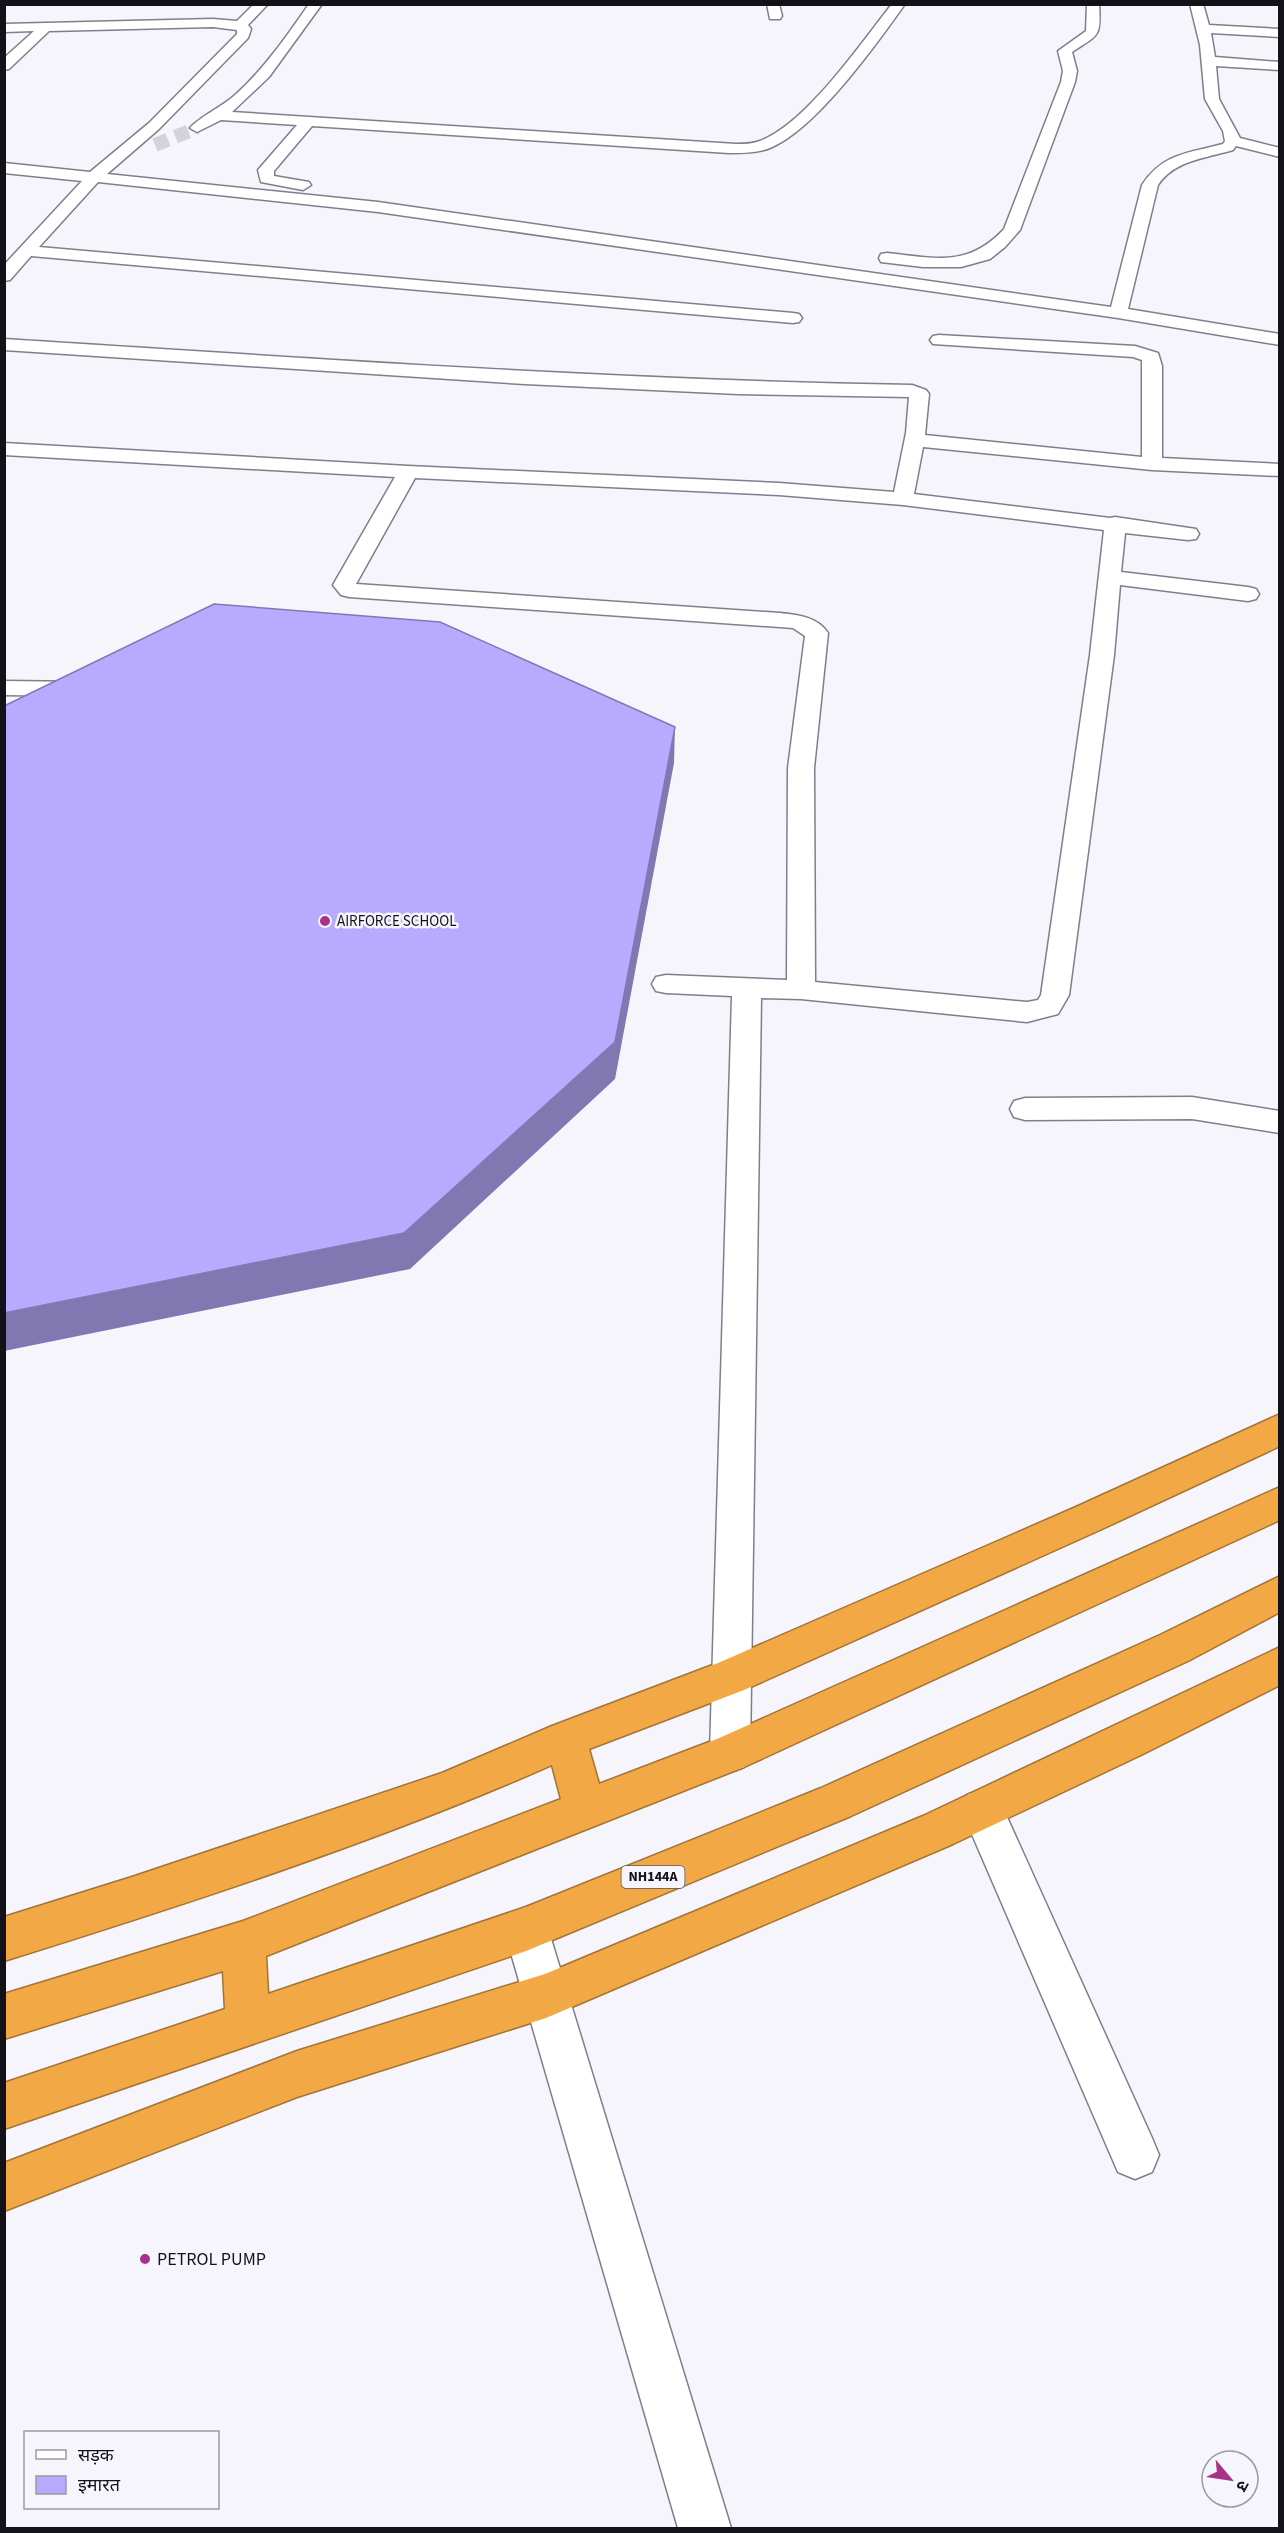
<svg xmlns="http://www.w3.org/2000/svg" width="1284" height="2533" font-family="'Source Sans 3','Noto Sans Devanagari',sans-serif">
  <rect width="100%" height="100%" fill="#f6f5fc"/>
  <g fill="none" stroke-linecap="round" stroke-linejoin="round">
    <path stroke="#d4d3da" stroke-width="14" stroke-dasharray="14 8" stroke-linecap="butt" d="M155,145l42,-17"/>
    <g stroke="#7f7e8d" stroke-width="3">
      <path id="minor" d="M254,4h14l-20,21 3,4 -3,9 -89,91 -52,45 271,28 733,105 31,-122c21,-32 47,-32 81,-41l2,-3 -2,-10 -18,-32 -5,-54 -10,-41h13l6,21 71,4v8l-69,-4 4,24 65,5v8l-64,-4 3,33 21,39 40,10v9l-44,-11 -3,4c-26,8 -59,10 -75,35l-30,124 152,25v11l-162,-27 -740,-106 -280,-30 -59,65 754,66 6,1 3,4 -3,4 -6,1 -762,-67 -21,24 -6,1v-16l78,-84 -78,-8v-10l86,9 59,-49 88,-89v-4l-24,-3 -164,4 -40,38 -5,1v-12l30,-27 -30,1v-8l209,-5 24,2z
        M309,4h13l-53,73 -37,35 504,32c8,0 16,0 24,-3 46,-17 101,-98 132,-137h13c-29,41 -90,126 -135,144 -13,5 -28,5 -41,5l-417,-27 -38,45v5l35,6 2,3 -8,5 -42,-8 -3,-12 39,-45 -76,-5 -24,12 -7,-4c8,-10 33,-22 45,-33 29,-26 52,-59 74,-91z
        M767,4h12l3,12 -2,3h-10z
        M1087,4h12c2,34 0,30 -27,48l5,19 -2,11 -55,148 -15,17 -15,12 -29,8h-38l-42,-5 -2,-4 2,-4 6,-1c48,5 81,15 117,-24l57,-147 2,-11 -5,-20 28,-20z
        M939,335l196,11 23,7 4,13v92l118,6v12l-128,-6 -229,-23 -9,47 196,24 5,-1 81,12 3,5 -3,5 -8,1 -63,-7 -4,39 127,15 8,2 3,5 -3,5 -8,2 -128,-16 -6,70 -45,340 -11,19 -31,8 -226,-23 -40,-1 -11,755 -6,14 -14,5 -14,-5 -6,-14 22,-757 -66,-3 -10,-2 -4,-7 4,-7 10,-2 121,5 1,-212 17,-132 -12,-8 -13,-1 -431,-30 -8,-2 -8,-10 62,-108 -391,-22v-12l404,23 371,17 115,9 12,-59 3,-36 -171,-3 -213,-10 -521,-34v-11c303,19 605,41 908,46l14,5 3,4 -4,41 217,22v-97l-9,-3 -200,-13 -3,-4 3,-4zM415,478l364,17 124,10 201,25 -14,125 -49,340 -3,5 -11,2 -212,-20 -1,-214 14,-135c-10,-16 -30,-18 -48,-20l-424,-29z
        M4,681l80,1 8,2 4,5 -4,5 -8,2 -80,-1z
        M1192,1097l88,14v22l-88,-14 -167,1 -11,-3 -4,-8 4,-8 11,-3z
        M982,1789l15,6 155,343 7,17 -7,17 -17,7 -17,-7 -157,-363 6,-14z
        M526,1907l15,7 7,15 183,599h-53l-174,-599 7,-15z"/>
    </g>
    <g stroke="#a37435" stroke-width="3">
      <path id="highway" d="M1280,1414v32l-178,83 -358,161 -155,59 10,35 118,-45 563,-252v33l-536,247 -478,189 2,38 258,-87 295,-119 339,-153 120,-59v36l-92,49 -337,155 -325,135 -522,178v-46l221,-74 -2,-38 -219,68v-45l239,-73 318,-122 -9,-34c-177,78 -363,138 -548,196v-44l128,-40 310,-104 110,-47 166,-63 358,-156z
        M1280,1647v38l-137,69 -190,90 -407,174 -249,79 -293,114v-48l293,-112 248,-77 378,-158z"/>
    </g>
    <use href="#minor" fill="#fff" fill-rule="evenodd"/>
    <use href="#highway" fill="#f1a845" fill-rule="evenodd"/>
  </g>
  <path fill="#8178b2" d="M675,727l-1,36 -59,316 -205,190 -406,82v-38z"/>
  <path fill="#b8abff" stroke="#8178b2" stroke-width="1.5" d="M214,604l226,18 235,105 -60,315 -211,191 -400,80v-607z"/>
  <g fill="#a83189" stroke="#f6f5fc" stroke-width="2">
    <circle cx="325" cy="921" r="6"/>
    <circle cx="145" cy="2259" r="6"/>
  </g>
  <g text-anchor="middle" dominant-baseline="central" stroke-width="5" stroke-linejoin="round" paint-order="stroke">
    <rect fill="#f6f5fc" stroke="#57565c" stroke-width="1.5" x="621.5" y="1866" width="63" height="22" rx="4.5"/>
    <g font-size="14" font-weight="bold" fill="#131218">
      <text x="653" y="1877">NH144A</text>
    </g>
    <g font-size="15" fill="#131218" stroke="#f6f5fc" text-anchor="start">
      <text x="337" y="921">AIRFORCE SCHOOL</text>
    </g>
    <g font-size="18" fill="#131218" stroke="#f6f5fc" text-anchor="start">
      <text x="157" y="2259">PETROL PUMP</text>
    </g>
  </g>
  <rect width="1284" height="2533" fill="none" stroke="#131218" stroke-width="12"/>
  <rect x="24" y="2431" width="195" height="78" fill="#f6f5fc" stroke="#9b9aa1" stroke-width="1.5"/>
  <rect x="36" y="2450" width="30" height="9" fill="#ffffff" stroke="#9b9aa1" stroke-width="1.5"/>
  <text x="78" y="2461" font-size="18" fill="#131218">सड़क</text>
  <rect x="36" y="2476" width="30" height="18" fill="#b8abff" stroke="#9b9aa1" stroke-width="1.5"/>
  <text x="78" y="2491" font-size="18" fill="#131218">इमारत</text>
  <g transform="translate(1230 2479) rotate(119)"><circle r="28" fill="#f6f5fc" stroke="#9b9aa1" stroke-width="1.5"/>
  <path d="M0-4.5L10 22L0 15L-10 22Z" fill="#a83189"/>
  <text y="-9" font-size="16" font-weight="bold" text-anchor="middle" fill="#131218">उ</text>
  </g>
</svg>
